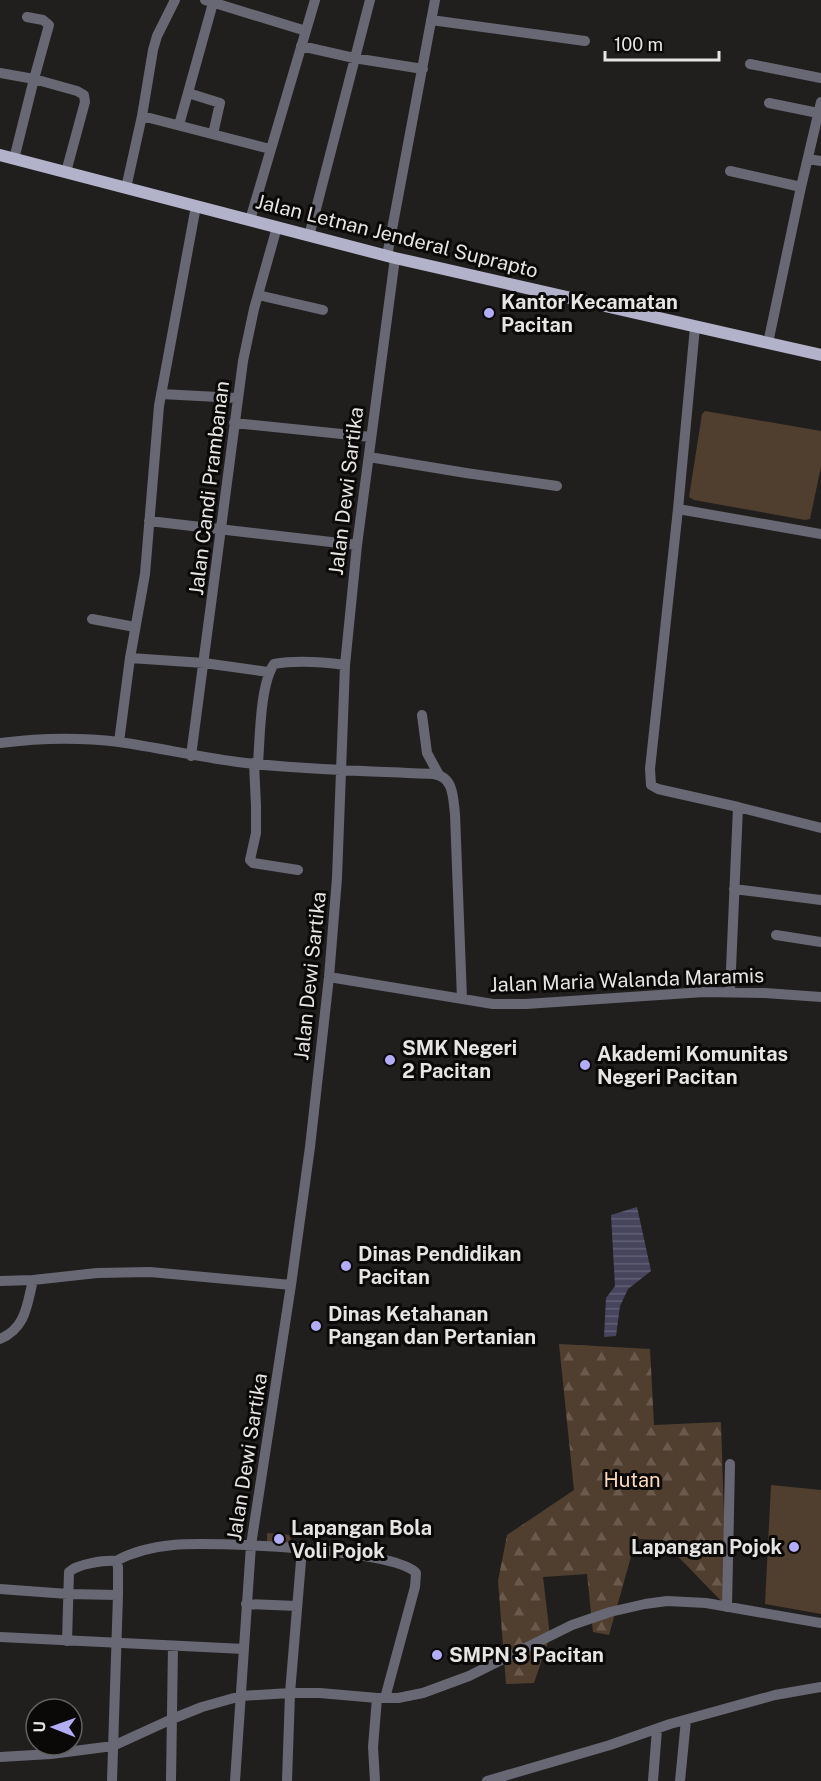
<svg xmlns="http://www.w3.org/2000/svg" width="821" height="1781" font-family="'Public Sans',sans-serif">
  <defs>
    <pattern id="forest-firs" width="22" height="20" patternUnits="userSpaceOnUse" patternTransform="scale(1.5)"><rect width="22" height="20" fill="#503e2e"/><path d="M5 1l3.5 6h-7zM16 11l3.5 6h-7z" fill="#695a4c"/></pattern>
    <pattern id="water-rules" width="6" height="5" patternUnits="userSpaceOnUse" patternTransform="scale(1.5)"><rect width="6" height="5" fill="#47455e"/><path d="M0 2.5h6" fill="none" stroke="#626075"/></pattern>
  </defs>
  <rect width="100%" height="100%" fill="#211f1d"/>
  <path fill="url(#forest-firs)" d="M559,1344l91,5 4,76 67,-3 6,185 -65,-67 -26,-1 -27,96 -16,-3 -6,-58 -44,3 7,59 -16,47 -28,1 -8,-103 9,-46 67,-45z"/>
  <path fill="#503e2e" d="M705,411l116,20v36l-11,52 -5,1 -111,-20 -5,-3 13,-83z
    M771,1485l50,5v124l-56,-10z
    M267,1533l24,2 -1,10 -23,-1z"/>
  <path fill="url(#water-rules)" d="M637,1207l14,64 -23,18 -8,17 -4,30 -12,1 2,-39 9,-12 -4,-71z"/>
  <g fill="none" stroke-linecap="round" stroke-linejoin="round">
    <path stroke="#686874" stroke-width="10" d="M205,0l101,31
      M27,17l16,3 6,5 -15,54 43,12 7,4 1,7 -19,70
      M431,20l154,21
      M301,46l53,12 69,11
      M750,64l71,14
      M0,73l34,6 -20,80
      M188,93l32,10 -7,31
      M769,103l49,10
      M142,116l128,33
      M179,125l34,-122
      M808,159l13,2
      M730,171l71,16
      M126,188l16,-72 11,-66 4,-14 18,-36
      M250,220l65,-220
      M309,236l61,-236
      M387,256l48,-256
      M258,295l65,15
      M695,327l-17,182 143,25
      M768,343l33,-156 20,-85
      M161,394l76,4
      M234,423l137,14
      M369,457l97,16 91,13
      M678,509l-28,260 1,16 7,4 80,18 83,21
      M149,521l208,24
      M92,619l43,8
      M130,658l74,5 64,9
      M422,715l5,38 12,22
      M119,742l11,-84 15,-84 14,-168 37,-200
      M0,743c39,-5 79,-6 119,-1 42,6 84,16 127,21 61,7 125,8 187,11 21,2 20,24 22,40l7,185
      M191,756l52,-395 11,-52 23,-82
      M254,763l2,43v27l-6,27 3,3 45,7
      M258,764c2,-27 2,-79 16,-100 23,-4 48,-2 71,1
      M734,889l87,11
      M776,935l45,7
      M329,977l164,27h33l178,-12 61,1 56,4
      M730,992l8,-185
      M0,1281l33,-1 64,-7 53,-1 141,13
      M0,1339c26,-11 27,-34 33,-59
      M116,1561c18,-10 36,-14 57,-16 37,-4 223,4 243,28l-1,14 -30,111
      M0,1589l68,5 50,1
      M246,1604l51,2
      M727,1607l3,-143
      M0,1637l244,12
      M67,1641l2,-69c8,-8 36,-12 47,-11l2,6v28l-6,186
      M0,1757l51,-3 62,-8 59,-27 30,-12 39,-11 49,-3h30l57,5h21l25,-5 46,-17 103,-51 38,-13 35,-8 22,-3 39,2 115,20
      M171,1781l2,-135
      M235,1781l16,-236 40,-260 19,-138 19,-170 8,-99 8,-213 12,-120 38,-287
      M287,1781l3,-88 12,-144
      M375,1781l-2,-34 4,-49
      M487,1781l123,-36 60,-21 105,-29 46,-8
      M653,1781l4,-52
      M680,1781l6,-61"/>
    <path stroke="#b3b2cb" stroke-width="12" d="M0,155l395,103 426,97"/>
  </g>
  <g fill="#b3adf9" stroke="#0a0908" stroke-width="2">
    <circle cx="489" cy="313" r="6"/>
    <circle cx="390" cy="1060" r="6"/>
    <circle cx="585" cy="1065" r="6"/>
    <circle cx="346" cy="1266" r="6"/>
    <circle cx="316" cy="1326" r="6"/>
    <circle cx="279" cy="1539" r="6"/>
    <circle cx="794" cy="1547" r="6"/>
    <circle cx="437" cy="1655" r="6"/>
  </g>
  <g text-anchor="middle" dominant-baseline="central" stroke-width="6" stroke-linejoin="round" paint-order="stroke">
    <g font-size="20" fill="#e7e5e4" stroke="#0a0908">
      <text transform="translate(397 236) rotate(14)">Jalan Letnan Jenderal Suprapto</text>
      <text transform="translate(209 488) rotate(-83)">Jalan Candi Prambanan</text>
      <text transform="translate(346 491) rotate(-83)">Jalan Dewi Sartika</text>
      <text transform="translate(310 976) rotate(-84)">Jalan Dewi Sartika</text>
      <text transform="translate(627 980) rotate(-2)">Jalan Maria Walanda Maramis</text>
      <text transform="translate(247 1457) rotate(-81)">Jalan Dewi Sartika</text>
    </g>
    <g font-size="20" font-weight="bold" fill="#e7e5e4" stroke="#0a0908" text-anchor="start">
      <text x="501" y="302">Kantor Kecamatan<tspan x="501" dy="23">Pacitan</tspan></text>
      <text x="402" y="1048">SMK Negeri<tspan x="402" dy="23">2 Pacitan</tspan></text>
      <text x="597" y="1054">Akademi Komunitas<tspan x="597" dy="23">Negeri Pacitan</tspan></text>
      <text x="358" y="1254">Dinas Pendidikan<tspan x="358" dy="23">Pacitan</tspan></text>
      <text x="328" y="1314">Dinas Ketahanan<tspan x="328" dy="23">Pangan dan Pertanian</tspan></text>
      <text x="291" y="1528">Lapangan Bola<tspan x="291" dy="23">Voli Pojok</tspan></text>
      <text x="782" y="1547" text-anchor="end">Lapangan Pojok</text>
      <text x="449" y="1655">SMPN 3 Pacitan</text>
    </g>
    <g font-size="20" fill="#fedabb" stroke="#0a0908">
      <text x="632" y="1480">Hutan</text>
    </g>
  </g>
  <g transform="translate(54 1727) rotate(271)"><circle r="28" fill="#0a0908" stroke="#626160" stroke-width="1.5"/>
  <path d="M0-4.5L10 22L0 15L-10 22Z" fill="#b3adf9"/>
  <text y="-9" font-size="16" font-weight="bold" text-anchor="middle" fill="#e7e5e4">U</text>
  </g>
  <path d="M605 51v9h114v-9" fill="none" stroke="#e7e5e4" stroke-width="3"/>
  <text x="614" y="51" font-size="18" fill="#e7e5e4" stroke="#0a0908" stroke-width="4.5" paint-order="stroke">100 m</text>
</svg>
